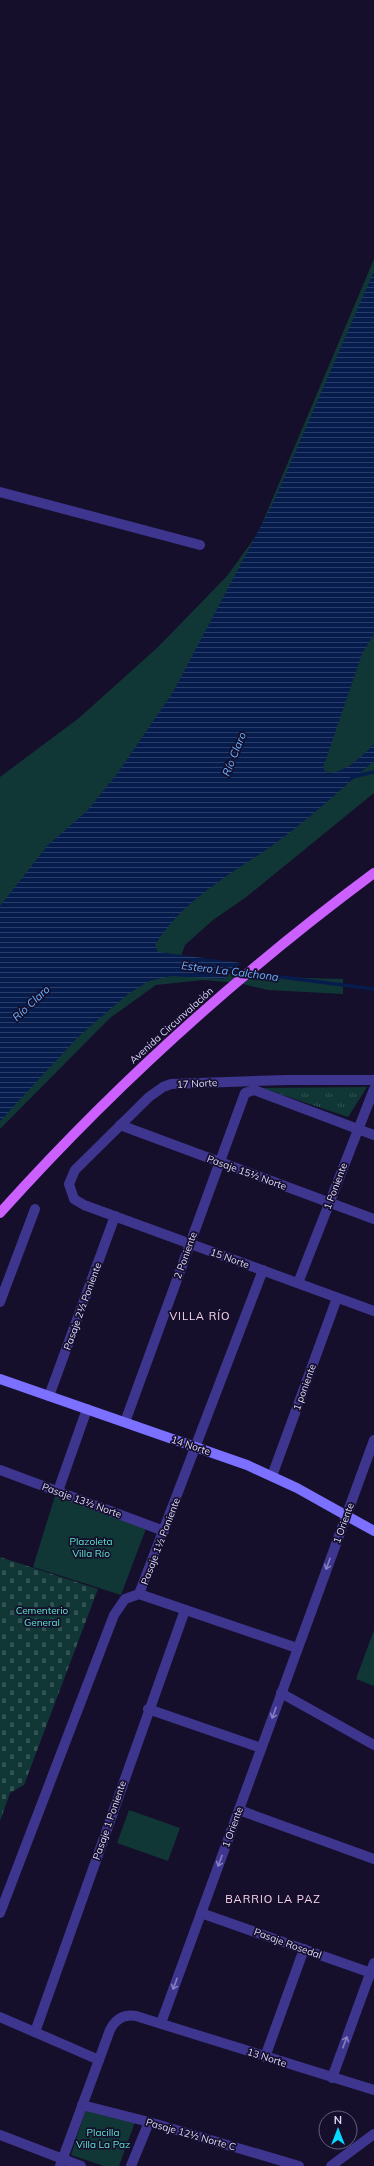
<svg xmlns="http://www.w3.org/2000/svg" width="374" height="2166" viewBox="0 0 374 2166" font-family="Mulish,sans-serif">
<style>
.grass{fill:url(#grass-tufts)}
.cemetery{fill:url(#cemetery-stones)}
.park{fill:#113636}
.water{fill:url(#water-rules)}
.lines{fill:none;stroke-linecap:round;stroke-linejoin:round}
.stream{stroke:#061c4d;stroke-width:3.5}
.street{stroke:#3e368e;stroke-width:10}
.secondary{stroke:#7b70ff;stroke-width:10}
.primary{stroke:#cc60ff;stroke-width:10}
.oneway{stroke:#867fc1}
.labels{text-anchor:middle;stroke-width:3.5;stroke-linejoin:round;paint-order:stroke}
.street-label{font-size:10px;fill:#dfd9ff;stroke:#150f2c}
.park-label{font-size:10px;fill:#5aeacd;stroke:#150f2c}
.water-label{font-size:11px;font-style:italic;fill:#67b1ff;stroke:#150f2c}
.neighbourhood-label{font-size:11px;letter-spacing:1px;fill:#ffdbf0;stroke:#150f2c}
</style>
<defs>
<pattern id="grass-tufts" width="24" height="20" patternUnits="userSpaceOnUse"><rect width="24" height="20" fill="#113636"/><path d="M3 7l-1-3M5 7V3M7 7l1-3M15 17l-1-3M17 17v-4M19 17l1-3" fill="none" stroke="#335254"/></pattern>
<pattern id="cemetery-stones" width="16" height="16" patternUnits="userSpaceOnUse"><rect width="16" height="16" fill="#113636"/><path d="M2 7V4a2 2 0 0 1 4 0v3zM10 15v-3a2 2 0 0 1 4 0v3z" fill="#335254"/></pattern>
<pattern id="water-rules" width="6" height="5" patternUnits="userSpaceOnUse"><rect width="6" height="5" fill="#061c4d"/><path d="M0 2.5h6" fill="none" stroke="#2a3c68"/></pattern>
</defs>
<rect width="100%" height="100%" fill="#150f2c"/>
<path class="grass" d="M367 1087 348 1117 262 1088Z"/>
<path class="cemetery" d="M0 1557 98 1589 24 1785 10 1793 0 1821Z"/>
<g class="park">
<path d="M374 259V793L245 898 213 920 185 945 181 956 223 967 273 977 343 979V994L268 990 238 983 203 980 156 985 110 1018 0 1129V777L79 718 158 647 227 576 258 533Z"/>
<path d="M55 1496 147 1526 121 1595 33 1567Z"/>
<path d="M374 1630V1686L356 1679Z"/>
<path d="M129 1810 180 1828 168 1861 117 1843Z"/>
<path d="M87 2106 135 2122 119 2166H104L71 2155Z"/>
</g>
<path class="water" d="M374 271V634L362 654 323 768 327 773C347 772 360 758 374 744V761C341 789 308 820 273 845 231 874 182 900 155 945L158 952 241 963 224 979 171 976 149 981 128 994 78 1037 0 1121V906L48 845 87 811 117 774 173 692 273 503Z"/>
<g class="lines">
<g class="stream">
<path d="M352 777 374 772"/>
<path d="M228 971 244 973"/>
<path d="M250 973 374 989"/>
</g>
<g class="street">
<path d="M0 492 200 545"/>
<path d="M374 1080H286L171 1084 163 1087 149 1097 75 1170 69 1184 74 1199 84 1205 374 1311"/>
<path d="M120 1125 374 1219"/>
<path d="M298 1283 374 1089"/>
<path d="M0 1302 35 1209"/>
<path d="M49 1396 115 1216"/>
<path d="M125 1422 245 1093 254 1090 374 1135"/>
<path d="M0 1470 164 1531"/>
<path d="M272 1476 337 1298"/>
<path d="M58 1491 87 1409"/>
<path d="M139 1594 297 1648"/>
<path d="M281 1693 374 1745"/>
<path d="M148 1709 261 1748"/>
<path d="M239 1810 374 1859"/>
<path d="M0 1913 114 1615 125 1599 139 1594 263 1270"/>
<path d="M201 1913 374 1974"/>
<path d="M0 2017 99 2060"/>
<path d="M161 2023 374 1440"/>
<path d="M35 2032 185 1610"/>
<path d="M265 2057 304 1949"/>
<path d="M332 2078 374 1963"/>
<path d="M82 2105 149 2122 299 2166"/>
<path d="M0 2135 81 2166"/>
<path d="M60 2166 110 2030C115 2019 124 2014 136 2016L374 2090"/>
<path d="M131 2166 149 2122"/>
<path d="M331 2166 374 2134"/>
</g>
<path class="secondary" d="M0 1379 247 1465 297 1488 374 1531"/>
<path class="primary" d="M0 1213C113 1087 238 974 374 873"/>
</g>
<defs><path id="oneway-shaft" d="M-6 0H5M1.5-3L5.5 0L1.5 3" fill="none" stroke-width="1.6" stroke-linecap="round" stroke-linejoin="round"/></defs>
<g class="oneway">
<use href="#oneway-shaft" transform="translate(328 1564) rotate(110)"/>
<use href="#oneway-shaft" transform="translate(274 1713) rotate(110)"/>
<use href="#oneway-shaft" transform="translate(220 1861) rotate(110)"/>
<use href="#oneway-shaft" transform="translate(175 1984) rotate(110)"/>
<use href="#oneway-shaft" transform="translate(345 2042) rotate(-70)"/>
</g>
<g class="labels">
<g class="street-label">
<text transform="translate(171 1025) rotate(-42)" y="4">Avenida Circunvalación</text>
<text transform="translate(197 1083) rotate(-3)" y="4">17 Norte</text>
<text transform="translate(247 1172) rotate(20)" y="4">Pasaje 15½ Norte</text>
<text transform="translate(335 1186) rotate(-69)" y="4">1 Poniente</text>
<text transform="translate(185 1255) rotate(-70)" y="4">2 Poniente</text>
<text transform="translate(230 1258) rotate(20)" y="4">15 Norte</text>
<text transform="translate(82 1306) rotate(-70)" y="4">Pasaje 2½ Poniente</text>
<text transform="translate(304 1387) rotate(-70)" y="4">1 poniente</text>
<text transform="translate(191 1445) rotate(19)" y="4">14 Norte</text>
<text transform="translate(82 1500) rotate(20)" y="4">Pasaje 13½ Norte</text>
<text transform="translate(343 1523) rotate(-70)" y="4">1 Oriente</text>
<text transform="translate(160 1541) rotate(-69)" y="4">Pasaje 1½ Poniente</text>
<text transform="translate(109 1820) rotate(-71)" y="4">Pasaje 1 Poniente</text>
<text transform="translate(232 1827) rotate(-70)" y="4">1 Oriente</text>
<text transform="translate(288 1943) rotate(20)" y="4">Pasaje Rosedal</text>
<text transform="translate(267 2057) rotate(18)" y="4">13 Norte</text>
<text transform="translate(191 2134) rotate(16)" y="4">Pasaje 12½ Norte C</text>
</g>
<g class="park-label">
<text x="91" y="1545">Plazoleta<tspan x="91" dy="12">Villa Río</tspan></text>
<text x="42" y="1614">Cementerio<tspan x="42" dy="12">General</tspan></text>
<text x="103" y="2136">Placilla<tspan x="103" dy="12">Villa La Paz</tspan></text>
</g>
<g class="water-label">
<text transform="translate(234 754) rotate(-68)" y="4">Río Claro</text>
<text transform="translate(230 971) rotate(7)" y="4">Estero La Calchona</text>
<text transform="translate(31 1003) rotate(-43)" y="4">Río Claro</text>
</g>
<g class="neighbourhood-label">
<text x="200" y="1320">VILLA RÍO</text>
<text x="273" y="1903">BARRIO LA PAZ</text>
</g>
</g>
<g transform="translate(338 2130)"><circle r="19" fill="#150f2c" stroke="#666080"/>
<path d="M0-3L7 15L0 10L-7 15Z" fill="#05d9ff"/>
<text y="-6" font-size="11" font-weight="bold" text-anchor="middle" fill="#dfd9ff">N</text>
</g>
</svg>
